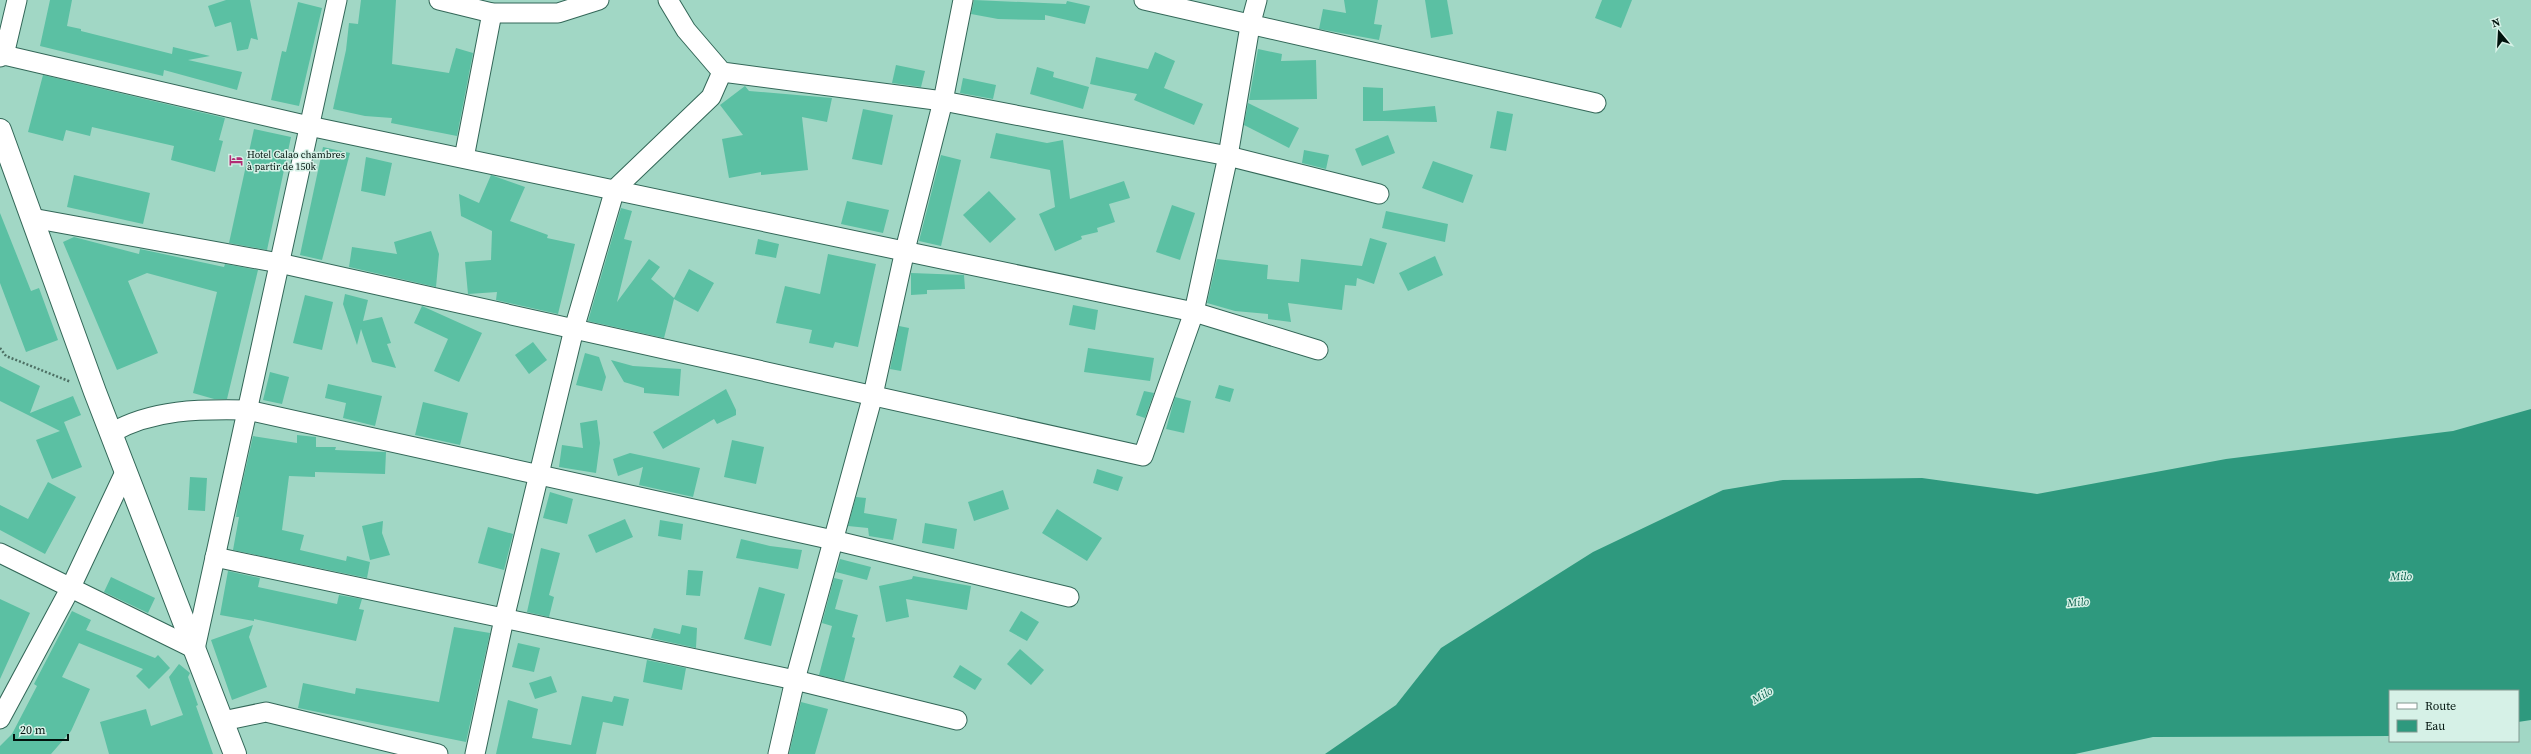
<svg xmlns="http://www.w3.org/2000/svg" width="2531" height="754" viewBox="0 0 2531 754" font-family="'Source Serif 4',serif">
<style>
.water{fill:#2e997e}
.building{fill:#5bc0a3}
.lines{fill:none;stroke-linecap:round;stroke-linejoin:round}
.street-casing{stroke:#336758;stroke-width:21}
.secondary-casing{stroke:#336758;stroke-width:24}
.path{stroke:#4d7064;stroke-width:2.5;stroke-dasharray:2 2;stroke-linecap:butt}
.street{stroke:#fff;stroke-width:19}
.secondary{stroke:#fff;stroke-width:22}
.labels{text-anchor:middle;stroke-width:3;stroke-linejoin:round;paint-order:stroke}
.poi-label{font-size:10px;fill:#01130d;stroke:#d6f1e7;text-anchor:start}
.water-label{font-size:11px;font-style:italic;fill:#085e4b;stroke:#d6f1e7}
</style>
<rect width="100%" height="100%" fill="#a1d7c5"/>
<path class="water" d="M2531 409V720L2518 722V691H2390V736L2153 737 2075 754H1325L1396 705 1441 648 1593 552 1723 490 1783 480 1922 478 2037 494 2226 459 2453 431Z"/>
<g class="building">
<path d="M50 0H72L67 26 81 29V31L172 54 173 47 210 56 188 60 242 72 237 90 164 70 163 76 40 46Z"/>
<path d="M226 0H250L258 40 251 38 248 49 237 51 231 22 215 27 208 6Z"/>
<path d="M361 0H396L392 64 449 73 456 48 473 53 457 136 391 123 392 118 365 116 333 109 346 50 349 23 358 24Z"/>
<path d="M974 0 1066 4 1067 1 1090 6 1085 24 1045 15V20L998 19 971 14Z"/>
<path d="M1344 0H1378L1374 24 1382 25 1379 40 1319 29 1323 9 1346 13Z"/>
<path d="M1425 0H1447L1453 34 1431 38Z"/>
<path d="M1602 0H1632L1621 28 1595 18Z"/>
<path d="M298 2 322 8 299 106 271 100 282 51 286 52Z"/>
<path d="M1258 49 1282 54 1281 61 1316 60 1317 99 1249 100Z"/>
<path d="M1155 52 1175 61 1164 88 1203 104 1194 125 1134 100 1137 94 1090 84 1096 57 1148 69Z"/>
<path d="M896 65 925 71 921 87 892 83Z"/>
<path d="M1037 67 1054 72 1053 77 1089 87 1083 109 1030 94Z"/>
<path d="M43 75 225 118 219 140 223 141 215 172 171 160 174 146 92 127 90 136 66 130 63 141 28 132Z"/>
<path d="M963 78 996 85 993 99 960 93Z"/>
<path d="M745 86 749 91 832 98 827 122 802 117 808 170 761 175V172L729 178 722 139 743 135 720 105Z"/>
<path d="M1363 87 1383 88V121H1363Z"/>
<path d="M1248 103 1299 128 1289 148 1244 125Z"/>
<path d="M1435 106 1437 122 1383 121V111Z"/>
<path d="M863 109 893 115 882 165 852 159Z"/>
<path d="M1497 111 1513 114 1506 151 1490 148Z"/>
<path d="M254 129 291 137 267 250 229 243Z"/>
<path d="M996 133 1047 143 1063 140 1070 199 1124 181 1130 198 1109 204 1115 222 1097 228 1098 232 1081 236 1082 239 1055 251 1039 214 1055 207 1050 170 990 158Z"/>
<path d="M1388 135 1395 153 1362 166 1355 149Z"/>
<path d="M323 147 350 153 322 260 300 255Z"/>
<path d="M1304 150 1329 155 1326 169 1302 163Z"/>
<path d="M941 155 961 160 941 246 919 241Z"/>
<path d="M366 157 392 163 385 196 361 191Z"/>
<path d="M1433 161 1473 175 1463 203 1422 188Z"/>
<path d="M74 175 150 193 143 224 67 207Z"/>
<path d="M491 175 525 187 510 221 548 235 547 238 575 244 558 314 496 300 497 292 468 294 465 262 491 260 492 231 461 216 459 194 479 203Z"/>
<path d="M989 191 1016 219 990 243 963 215Z"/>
<path d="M847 201 889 210 883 233 841 224Z"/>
<path d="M1172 205 1195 213 1180 260 1156 252Z"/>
<path d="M621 208 632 211 624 239 632 241 617 302 649 259 660 267 651 279 674 298 689 269 714 283 698 312 674 299 664 338 588 321Z"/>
<path d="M1386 211 1448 224 1445 242 1382 228Z"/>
<path d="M0 213 31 291 39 288 58 340 26 352 0 283Z"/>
<path d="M431 231 439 254 436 287 349 267 352 247 397 254 394 242Z"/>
<path d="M74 237 139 254 140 249 224 267 225 264 258 270 227 399H214L193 393 217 292 147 273 128 281 158 353 117 370 63 242Z"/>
<path d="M1370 238 1387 243 1374 284 1357 278 1356 286 1345 285 1342 310 1288 303 1291 322 1268 319V314L1235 311 1207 303 1217 259 1268 265 1267 279 1299 282 1301 259 1362 266Z"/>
<path d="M758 239 779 244 776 258 755 254Z"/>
<path d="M828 254 876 264 858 347 835 342 833 348 809 343 812 330 776 323 785 286 820 294Z"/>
<path d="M1435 256 1443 275 1408 291 1399 273Z"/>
<path d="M911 273 964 275 965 289 927 290V294L911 295Z"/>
<path d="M345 294 368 300 363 321 382 317 391 343 387 344 396 368 372 362 361 329 357 345 343 304Z"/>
<path d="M305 295 333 302 322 350 293 343Z"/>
<path d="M1073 305 1098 310 1095 330 1069 325Z"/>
<path d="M422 306 482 333 459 382 434 371 448 339 414 323Z"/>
<path d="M899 326 909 328 901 371 890 369Z"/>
<path d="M533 342 547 360 529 374 515 355Z"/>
<path d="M1088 348 1154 358 1150 381 1084 372Z"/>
<path d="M585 353 599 357 606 377 602 391 576 385Z"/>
<path d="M611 360 633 366 681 369 679 396 644 393V388L624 382Z"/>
<path d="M0 366 40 386 30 413 73 396 81 415 64 422 82 467 52 479 36 440 60 431 0 401Z"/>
<path d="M270 372 289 377 282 404 263 400Z"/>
<path d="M328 384 382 396 375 426 343 418 346 403 325 398Z"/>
<path d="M1219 385 1234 389 1230 402 1215 398Z"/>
<path d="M726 389 736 410V415L717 424 714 419 663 449 653 432Z"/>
<path d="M1144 391 1154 393 1145 418 1136 415Z"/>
<path d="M1175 397 1191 401 1184 433 1166 429Z"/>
<path d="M423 402 468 413 460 445 415 435Z"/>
<path d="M597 420 600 443 596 473 559 467 562 445 583 448 580 423Z"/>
<path d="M297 435 316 437V447H336L335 450 386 452 385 474 315 472V477L289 476 282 530 304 535 300 550 346 561 347 556 370 562 367 578 233 550 239 517H236L238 502 253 436 297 443Z"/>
<path d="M732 440 764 447 756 484 724 477Z"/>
<path d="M630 453 700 468 693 497 639 485 643 467 618 476 613 459Z"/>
<path d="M1097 469 1123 477 1118 491 1093 483Z"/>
<path d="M190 477 207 478 205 511 188 510Z"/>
<path d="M48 482 76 497 45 554 0 530V505L28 519Z"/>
<path d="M1003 490 1009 509 974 521 968 502Z"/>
<path d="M550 492 573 499 567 524 543 518Z"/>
<path d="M856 497 866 498 864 513 897 519 893 540 869 536 868 528 848 526Z"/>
<path d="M1057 509 1102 538 1087 561 1042 533Z"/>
<path d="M625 519 633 537 596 553 588 535Z"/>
<path d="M660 520 683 524 681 540 658 536Z"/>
<path d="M383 521 382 533 390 555 370 560 362 526Z"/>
<path d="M925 523 957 529 954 549 922 543Z"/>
<path d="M488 527 513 534 504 570 478 563Z"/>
<path d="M741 539 770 546 802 550 798 569 736 558Z"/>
<path d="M541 548 560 553 549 595 554 597 549 617 527 612Z"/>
<path d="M840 559 871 567 867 580 836 572Z"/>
<path d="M688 570 703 571 700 596 686 595Z"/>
<path d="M228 571 260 578 258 587 337 604 339 595 362 599 359 609 364 610 356 641 254 619V621L220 615Z"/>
<path d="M913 576 971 586 967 610 906 599 909 617 886 622 879 586 912 579Z"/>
<path d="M111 577 155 598 148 613 104 592Z"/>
<path d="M834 578 843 580 835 609 858 615 852 637 855 638 844 681 819 675 832 626 822 623Z"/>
<path d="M759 587 785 594 771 646 744 639Z"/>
<path d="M0 599 30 613 0 679Z"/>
<path d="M72 611 91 620 86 630 155 658 158 655 170 668 149 689 136 676 143 669 79 643 62 677 90 689 71 731 51 754H0V746L12 734 37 686 34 684Z"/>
<path d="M1021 611 1039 622 1027 641 1009 631Z"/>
<path d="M253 625 249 637 267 687 232 700 211 640Z"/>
<path d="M682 625 697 628 696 648 651 638 654 628 680 634Z"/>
<path d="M454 627 490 633 466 742 298 708 303 683 355 694 356 688 439 702Z"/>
<path d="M518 643 540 648 534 672 512 667Z"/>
<path d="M1020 649 1044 670 1031 685 1007 664Z"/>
<path d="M647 660 686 668 682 690 643 682Z"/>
<path d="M179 664 190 673 188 677 198 705 196 706 213 754H109L100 722 146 709 151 726 183 715 169 677Z"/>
<path d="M960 665 982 679 975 690 953 677Z"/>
<path d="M551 676 557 692 535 699 529 683Z"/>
<path d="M582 696 612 702 614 696 629 699 623 726 603 722 596 754H496L508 700 538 709 532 738 571 745Z"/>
<path d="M801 702 828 709 815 754H789Z"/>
</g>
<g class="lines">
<g class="street-casing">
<g id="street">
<path d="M439 0 492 13H558L599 0"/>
<path d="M668 0 686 30 722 72 943 101 1228 156 1379 194"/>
<path d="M1144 0 1596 103"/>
<path d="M4 55 17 0"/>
<path d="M0 57 4 55 309 126 1194 312 1318 350"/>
<path d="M464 158 492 13"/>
<path d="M32 218 279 263 1143 456 1194 312 1228 156 1250 26 1257 0"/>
<path d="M111 433C153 409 200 409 247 410L833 540 1069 597"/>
<path d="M0 553 195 649 337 0"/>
<path d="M215 557 795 680 957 720"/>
<path d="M0 719 70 589 126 470"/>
<path d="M223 721 266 712 438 754"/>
<path d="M475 754 504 619 574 329 615 189 711 97 722 72"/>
<path d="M778 754 795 680 873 395 905 250 943 101 963 0"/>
</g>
</g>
<g class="secondary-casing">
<path id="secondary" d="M0 130 95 392 235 754"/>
</g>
<path class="path" d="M0 348 6 356 71 382"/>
<use href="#street" class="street"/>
<use href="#secondary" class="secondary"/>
</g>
<defs>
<g id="hotel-bare" transform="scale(1.08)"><path d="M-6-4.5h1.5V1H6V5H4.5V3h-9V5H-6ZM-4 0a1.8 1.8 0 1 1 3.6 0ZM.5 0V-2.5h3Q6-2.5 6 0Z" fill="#b12d74" stroke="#d6f1e7" stroke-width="2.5" paint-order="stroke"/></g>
</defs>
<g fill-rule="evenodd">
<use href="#hotel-bare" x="236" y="160"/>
</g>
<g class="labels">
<g class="poi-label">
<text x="247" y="158">Hotel Calao chambres<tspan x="247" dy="12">à partir de 150k</tspan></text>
</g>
<g class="water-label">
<text transform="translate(2401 576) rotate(-1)" y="4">Milo</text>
<text transform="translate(2078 602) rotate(-6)" y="4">Milo</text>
<text transform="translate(1762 695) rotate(-30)" y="4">Milo</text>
</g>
</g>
<rect x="2389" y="690" width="130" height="52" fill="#d6f1e7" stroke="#819890"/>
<rect x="2397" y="703" width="20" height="6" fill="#ffffff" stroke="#819890"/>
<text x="2425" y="710" font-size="12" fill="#01130d">Route</text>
<rect x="2397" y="720" width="20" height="12" fill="#2e997e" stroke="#819890"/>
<text x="2425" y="730" font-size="12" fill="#01130d">Eau</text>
<g transform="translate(2499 32) rotate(342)" stroke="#d6f1e7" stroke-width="3" paint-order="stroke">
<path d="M0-3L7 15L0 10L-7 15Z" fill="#01130d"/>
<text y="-6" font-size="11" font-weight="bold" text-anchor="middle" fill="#01130d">N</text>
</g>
<path d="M14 734v6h54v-6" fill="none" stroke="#01130d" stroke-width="2"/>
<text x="20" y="734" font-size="12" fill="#01130d" stroke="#d6f1e7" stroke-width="3" paint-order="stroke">20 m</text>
</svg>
